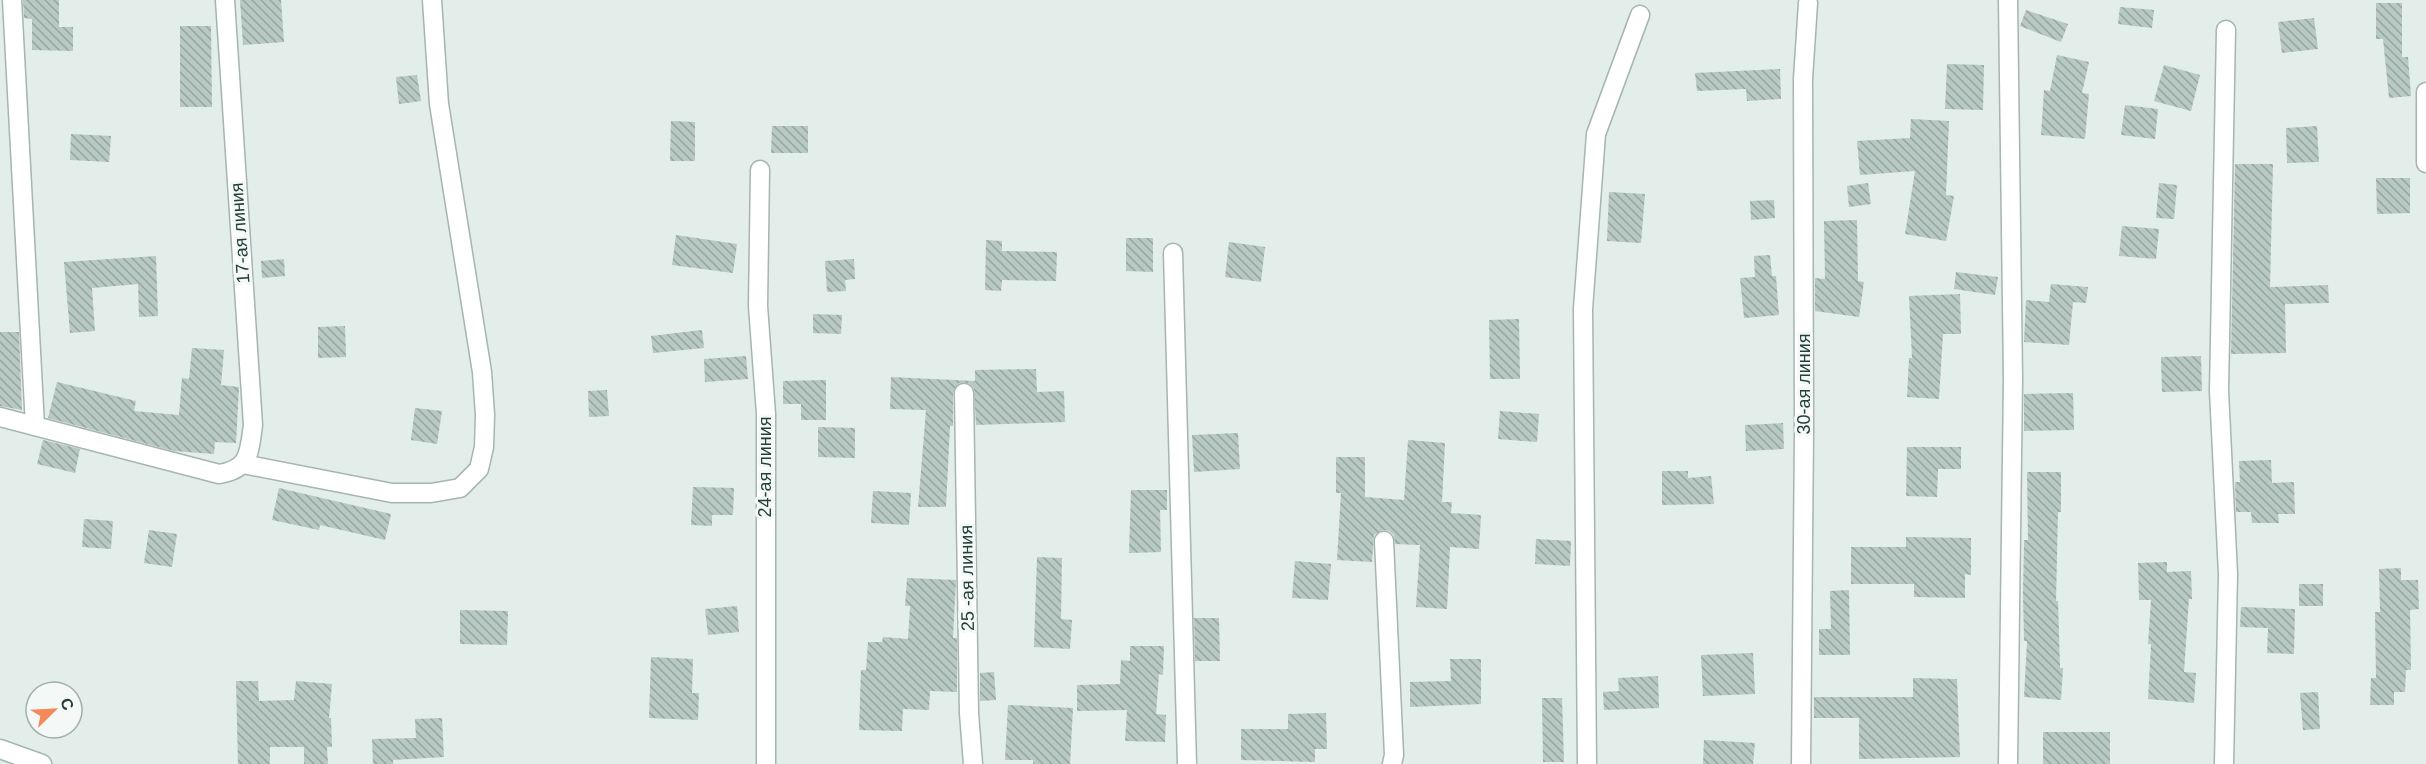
<svg xmlns="http://www.w3.org/2000/svg" width="2426" height="764" viewBox="0 0 2426 764" font-family="Helvetica,sans-serif">
<style>
.building{fill:url(#building-back-hatch)}
.lines{fill:none;stroke-linecap:round;stroke-linejoin:round}
.street-casing{stroke:#a5b5b1;stroke-width:21}
.secondary-casing{stroke:#a1b9b2;stroke-width:21}
.street{stroke:#fff;stroke-width:18}
.secondary{stroke:#fff;stroke-width:18}
.labels{text-anchor:middle;stroke-width:6;stroke-linejoin:round;paint-order:stroke}
.street-label{font-size:18px;fill:#223f39;stroke:#f4f9f7}
</style>
<defs>
<pattern id="building-back-hatch" width="6" height="6" patternUnits="userSpaceOnUse" patternTransform="scale(1.5)"><rect width="6" height="6" fill="#b8c8c3"/><path d="M-1 5l2 2M0 0l6 6M5-1l2 2" fill="none" stroke="#95a49f"/></pattern>
</defs>
<rect width="100%" height="100%" fill="#e3ede9"/>
<g class="building">
<path d="M23 0H59V27H73V51L32 50V19L24 18Z"/>
<path d="M240 0H281L284 42 243 45Z"/>
<path d="M2376 3H2402V57H2408L2411 96 2389 98 2383 39H2376Z"/>
<path d="M2120 7 2154 10 2152 28 2118 24Z"/>
<path d="M2026 10 2068 24 2061 42 2020 26Z"/>
<path d="M2314 18 2318 49 2282 53 2278 22Z"/>
<path d="M180 26H211L212 107H180Z"/>
<path d="M2057 55 2089 62 2082 93 2089 94 2085 139 2041 135 2044 90 2050 91Z"/>
<path d="M1947 64 1984 65 1983 110 1945 109Z"/>
<path d="M2164 65 2200 75 2191 111 2154 101Z"/>
<path d="M1780 69 1781 99 1747 101 1746 89 1697 91 1695 73Z"/>
<path d="M417 75 421 101 399 104 396 77Z"/>
<path d="M2125 105 2158 109 2155 139 2121 135Z"/>
<path d="M1911 119 1949 121 1946 195 1954 196 1946 241 1905 234 1915 171 1860 175 1857 141 1910 138Z"/>
<path d="M671 121 695 122V161H670Z"/>
<path d="M772 126H808V153H771Z"/>
<path d="M2317 126 2319 162 2287 163 2286 128Z"/>
<path d="M71 134 111 136 109 162 70 160Z"/>
<path d="M2235 164H2273L2270 287 2328 285 2329 303 2285 304 2286 353 2231 354Z"/>
<path d="M2376 178H2410V213L2377 214Z"/>
<path d="M1868 183 1871 204 1849 207 1847 186Z"/>
<path d="M2159 183 2177 185 2174 219 2156 218Z"/>
<path d="M1609 192 1645 194 1641 243 1607 241Z"/>
<path d="M1774 200 1775 218 1751 220 1750 201Z"/>
<path d="M1857 220 1858 281 1864 282 1859 317 1815 311V278L1825 279 1824 221Z"/>
<path d="M2122 226 2159 229 2156 259 2119 256Z"/>
<path d="M676 235 737 244 733 273 672 265Z"/>
<path d="M1126 238H1153V272L1126 271Z"/>
<path d="M986 240 1002 241V251L1057 252 1056 281 1002 280 1001 291 985 290Z"/>
<path d="M1229 242 1265 247 1261 282 1225 277Z"/>
<path d="M1770 255 1772 276H1776L1779 315 1744 318 1740 278 1755 277 1754 256Z"/>
<path d="M156 256 158 316 139 317 138 284 92 288 95 331 70 333 64 262Z"/>
<path d="M284 259 285 276 262 278 261 261Z"/>
<path d="M854 259 855 279 845 280 846 291 827 292 825 261Z"/>
<path d="M1956 272 1998 277 1995 295 1954 289Z"/>
<path d="M2051 284 2088 287 2086 303 2073 302 2069 345 2024 342 2026 300 2049 302Z"/>
<path d="M1960 294 1961 334H1943L1939 399 1907 397 1909 358H1912L1909 296Z"/>
<path d="M813 314 842 315 841 334 813 333Z"/>
<path d="M1519 319 1520 379H1490L1489 320Z"/>
<path d="M345 326 346 357 318 358V327Z"/>
<path d="M702 330 704 348 653 353 651 336Z"/>
<path d="M0 332H19L22 410 0 406Z"/>
<path d="M192 348 224 350 221 385 239 387 236 443 215 442 214 454 174 451 48 418 57 382 136 401 134 411 179 415 182 378 189 379Z"/>
<path d="M746 356 748 379 705 382 704 359Z"/>
<path d="M2201 356 2202 391 2162 392 2161 357Z"/>
<path d="M1036 369 1037 392 1064 391 1065 422 976 425 974 388 969 383H959L953 393V426H950L946 507H918L926 410 890 409 891 377 975 381V370Z"/>
<path d="M826 380V420H801V404H783V381Z"/>
<path d="M607 390 609 416 589 417 588 391Z"/>
<path d="M2073 393 2074 430 2024 431V394Z"/>
<path d="M415 408 442 411 437 444 411 440Z"/>
<path d="M1500 411 1539 414 1537 442 1498 439Z"/>
<path d="M1783 423 1784 449 1746 451 1745 425Z"/>
<path d="M818 427 855 428V458L818 457Z"/>
<path d="M1238 433 1240 469 1194 472 1192 435Z"/>
<path d="M43 440 80 449 75 473 37 464Z"/>
<path d="M1408 440 1445 443 1442 502H1452L1451 513 1481 515 1479 549 1450 547 1447 609 1416 607 1420 545 1395 544 1394 535 1389 531 1383 530 1374 535 1372 562 1337 560 1341 493H1336V457H1365V497L1404 500Z"/>
<path d="M1907 447H1961V469H1938L1937 497 1906 496Z"/>
<path d="M2271 460 2272 483 2294 482 2295 514H2278L2279 523H2252L2251 512H2236L2235 482H2240L2239 461Z"/>
<path d="M1662 471H1688V478L1711 476 1714 504 1662 505Z"/>
<path d="M2027 472H2061V512H2058L2056 601H2058L2060 668H2063L2061 700 2024 697 2027 641H2024L2023 594 2024 540H2028Z"/>
<path d="M693 487 734 488 733 515H712V526L691 525Z"/>
<path d="M279 488 391 514 385 540 320 525 319 530 272 520Z"/>
<path d="M1131 490H1167V510H1160L1161 552 1129 553Z"/>
<path d="M873 491 911 493 909 525 871 523Z"/>
<path d="M84 519 113 521 111 549 82 547Z"/>
<path d="M149 530 177 534 172 567 144 563Z"/>
<path d="M1906 537 1971 538V575L1965 574V598L1914 597V584H1851V547H1906Z"/>
<path d="M1536 539 1571 541 1570 566 1535 564Z"/>
<path d="M1037 557 1062 558 1061 619 1072 620 1070 649 1034 647Z"/>
<path d="M1295 561 1331 564 1328 600 1292 598Z"/>
<path d="M2167 562V572L2191 571 2192 599H2189L2184 672 2196 673 2194 703 2148 699 2151 644H2148L2151 600H2139L2138 563Z"/>
<path d="M2401 568V580H2418L2419 609 2410 610 2411 670H2406L2405 692H2394V705H2370L2371 678H2376L2375 612H2380L2379 569Z"/>
<path d="M907 578 956 580 953 638H957V692L930 691 929 710 903 709 902 731 859 730 861 670H866L868 642H882L883 637 908 639 910 606H905Z"/>
<rect x="2299" y="584" width="24" height="22"/>
<path d="M1849 590 1850 655H1819V629H1831L1830 591Z"/>
<path d="M737 606 739 632 708 635 705 609Z"/>
<path d="M2241 607 2295 609 2294 654 2267 653 2268 628 2240 627Z"/>
<path d="M460 610 508 611 507 645 460 644Z"/>
<path d="M1194 618H1219L1220 661H1195Z"/>
<path d="M1130 646H1164L1163 675 1159 674 1156 714 1166 715 1165 742 1125 741 1127 710 1077 711V685L1120 684 1121 660 1130 661Z"/>
<path d="M1753 653 1755 694 1703 696 1701 655Z"/>
<path d="M651 657 693 659 692 693H699L698 720 649 718Z"/>
<path d="M1450 659H1481V704L1410 707V682L1451 681Z"/>
<path d="M994 672 996 700 980 701V673Z"/>
<path d="M1658 676 1659 708 1604 710 1603 692 1619 691 1618 678Z"/>
<path d="M1913 678 1957 679 1960 757 1859 759V718H1814V697H1913Z"/>
<path d="M236 681H258L259 701 294 700 296 681 332 684 329 718H331L332 747H327L328 764H304V747H270V764H238Z"/>
<path d="M2318 692 2320 729 2303 730 2300 693Z"/>
<path d="M1542 698H1562L1564 762H1543Z"/>
<path d="M1008 705 1073 708 1070 764H1033V760H1005Z"/>
<path d="M1326 713 1327 749H1315V762L1241 760V729H1288V714Z"/>
<path d="M442 718 444 757 393 760V764H373L372 739 416 738 415 719Z"/>
<rect x="2043" y="732" width="67" height="32"/>
<path d="M1704 740 1755 743 1753 764H1703Z"/>
</g>
<g class="lines">
<g class="street-casing">
<g id="street">
<path d="M12 0 35 426"/>
<path d="M2426 92V163"/>
<path d="M760 170 758 306 766 414V764"/>
<path d="M1173 253 1187 764"/>
<path d="M964 393 969 713 973 764"/>
<path d="M0 417 219 474C250 469 249 453 253 425L225 0"/>
<path d="M243 464 392 493H431L460 488 479 469 484 447 485 415 482 372 439 104 432 0"/>
<path d="M1384 541 1394 755 1392 764"/>
<path d="M1587 764 1583 309 1596 134 1640 15"/>
<path d="M1801 764 1804 432 1803 79 1808 3"/>
<path d="M2008 764 2013 379 2008 0"/>
<path d="M2224 764 2228 574 2219 391 2226 30"/>
</g>
</g>
<g class="secondary-casing">
<path id="secondary" d="M0 749 42 764"/>
</g>
<use href="#street" class="street"/>
<use href="#secondary" class="secondary"/>
</g>
<g class="labels">
<g class="street-label">
<text transform="translate(240 233) rotate(-94)" y="6">17-ая линия</text>
<text transform="translate(1804 384) rotate(-90)" y="6">30-ая линия</text>
<text transform="translate(765 467) rotate(-90)" y="6">24-ая линия</text>
<text transform="translate(967 578) rotate(-91)" y="6">25 -ая линия</text>
</g>
</g>
<g transform="translate(54 710) rotate(66)"><circle r="28" fill="#f4f9f7" stroke="#a0afab" stroke-width="1.5"/>
<path d="M0-4.5L10 22L0 15L-10 22Z" fill="#f4895b"/>
<text y="-9" font-size="16" font-weight="bold" text-anchor="middle" fill="#223f39">С</text>
</g>
</svg>
